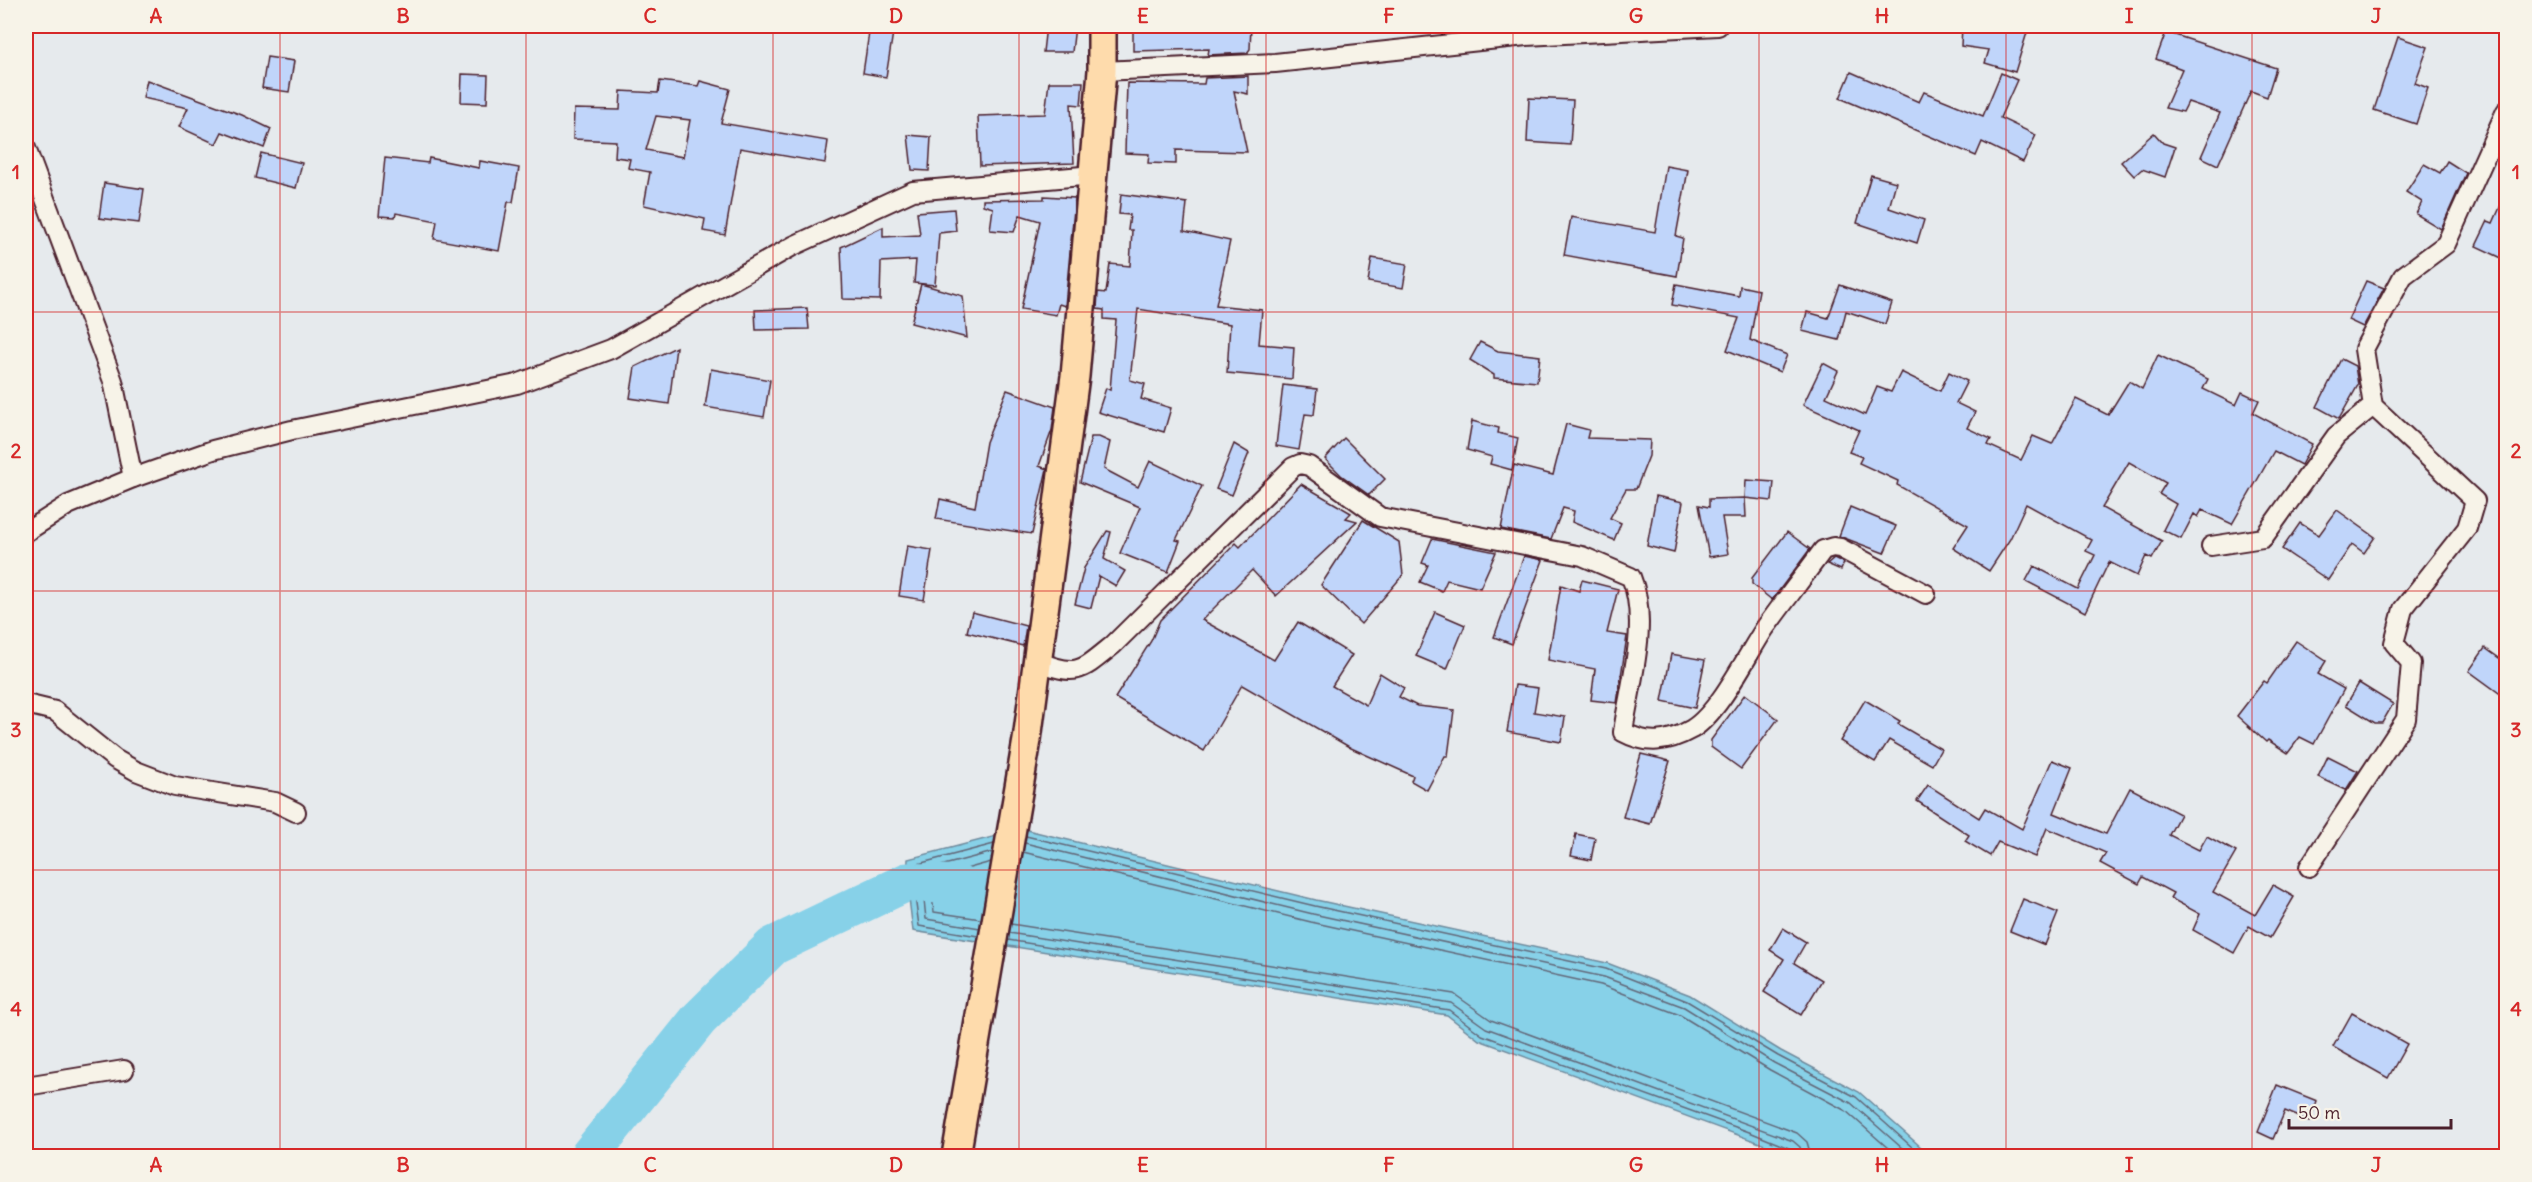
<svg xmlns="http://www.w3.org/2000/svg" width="2532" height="1182" viewBox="0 0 2532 1182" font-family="Delius,sans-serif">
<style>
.water{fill:#87d1e8;stroke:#6f8a9c;stroke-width:1.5}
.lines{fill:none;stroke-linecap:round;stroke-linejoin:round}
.shore{stroke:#626677;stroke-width:1.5}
.river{stroke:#87d1e8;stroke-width:39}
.building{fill:#c0d5fa;stroke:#4a1f2b;stroke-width:1.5;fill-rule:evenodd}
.street-casing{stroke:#4a1f2b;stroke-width:22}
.primary-casing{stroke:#4a1f2b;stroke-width:32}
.street{stroke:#f7f3e8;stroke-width:18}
.primary{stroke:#fedbac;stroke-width:27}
.grid{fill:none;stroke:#d62828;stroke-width:1.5;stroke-opacity:0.55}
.neatline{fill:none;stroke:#d62828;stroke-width:2}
.grid-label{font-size:20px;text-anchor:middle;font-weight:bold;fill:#d62828}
</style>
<rect width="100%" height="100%" fill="#e6eaed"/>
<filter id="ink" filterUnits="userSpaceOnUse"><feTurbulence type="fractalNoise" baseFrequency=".0167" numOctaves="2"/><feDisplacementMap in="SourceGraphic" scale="12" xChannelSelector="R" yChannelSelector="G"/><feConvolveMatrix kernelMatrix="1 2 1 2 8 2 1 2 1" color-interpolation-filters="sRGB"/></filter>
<g filter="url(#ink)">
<path class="water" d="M1023 829 1316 900 1607 963 1690 995 1781 1051 1859 1092 1931 1156H1795L1479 1040 1447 1015 913 931 907 882 908 859Z"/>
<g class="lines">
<g class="shore">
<path d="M1026 836 1315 906 1606 969 1687 1001 1778 1056 1856 1097 1922 1156"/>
<path d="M1025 843 1313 914 1604 977 1684 1007 1774 1063 1851 1103 1911 1156"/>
<path d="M1023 852 1311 922 1601 985 1680 1015 1770 1070 1846 1111 1897 1156"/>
<path d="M981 919 934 912 930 879 991 862"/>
<path d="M1011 924 1454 994 1491 1020 1797 1133 1807 1142 1811 1156"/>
<path d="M980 928 926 919 921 871 993 852"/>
<path d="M1009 933 1451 1003 1486 1028 1793 1141 1800 1147 1802 1156"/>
<path d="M978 936 919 926 913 882 914 865 994 844"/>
<path d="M1008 940 1449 1010 1482 1035 1752 1133 1791 1149 1794 1156"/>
</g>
<path class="river" d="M589 1156 699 1019 773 946 907 882 959 885"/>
</g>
<g class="building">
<path d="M870 26H894L886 77 863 73Z"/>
<path d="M1046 26H1075L1072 52H1043Z"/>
<path d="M1133 26H1251L1250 49 1247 53 1208 55 1209 49 1133 51Z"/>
<path d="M1962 26H2029L2015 72 1985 63 1989 50 1961 46Z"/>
<path d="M2166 32 2276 68 2267 97 2251 91 2218 165 2201 157 2220 113 2188 102 2183 112 2165 108 2182 69 2156 59Z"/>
<path d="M2398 37 2428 47 2415 83 2428 88 2416 124 2374 110Z"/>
<path d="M267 57 294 61 289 92 262 88Z"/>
<path d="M1851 72 1919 102 1924 92 1983 116 2001 73 2017 80 2000 118 2036 135 2023 162 1982 142 1976 156 1840 98Z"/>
<path d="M462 74 488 75 487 103 461 102Z"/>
<path d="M1248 76V94L1234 91 1247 152 1176 150V164L1148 163 1149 154 1125 153 1127 83 1204 84 1205 78Z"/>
<path d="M147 80 242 115 271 129 264 148 222 132 216 144 179 127 188 108 143 98Z"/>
<path d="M660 81 698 86 700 81 730 89 721 123 828 141 825 163 740 148 725 235 703 231 705 219 644 205 650 172 628 168 630 159 615 157 616 141 573 139 574 109 620 110 621 91 658 93ZM656 116 690 120 683 157 646 150Z"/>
<path d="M1049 82H1083L1081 105 1071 104 1074 163 980 166 978 116 1045 114Z"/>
<path d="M1529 98 1573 100 1570 145 1527 142Z"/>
<path d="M2154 133 2163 143 2175 147 2165 177 2142 169 2134 176 2121 162Z"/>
<path d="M908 135 931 137 929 171 912 170Z"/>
<path d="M261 153 302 163 296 188 255 178Z"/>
<path d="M385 158 428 163 429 158 479 168 480 161 519 168 513 202H508L499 251 434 239 437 221 396 213 395 217 379 216Z"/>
<path d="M2447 161 2466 173 2441 229 2416 214 2422 202 2406 192 2424 164 2440 173Z"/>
<path d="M1666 166 1688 170 1676 236 1683 238 1677 276 1564 255 1571 217 1655 232Z"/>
<path d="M1871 175 1896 182 1889 208 1924 220 1917 243 1857 223Z"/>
<path d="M104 183 144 189 139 223 99 218Z"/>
<path d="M1121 194 1187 203 1184 231 1230 241 1216 305 1262 310 1259 344 1294 347 1292 379 1227 373 1230 324 1138 309 1130 380 1145 384 1141 399 1171 408 1164 432 1098 412 1106 388 1110 390 1116 320 1104 319V310L1097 309 1098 292 1106 293 1110 264 1130 266 1132 230H1128L1130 215 1119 214Z"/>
<path d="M2506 194V260L2476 246 2488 221 2493 223Z"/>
<path d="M1044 196 1075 198 1065 306 1059 304 1056 315 1021 309 1040 221 1020 215 1014 232 990 230 993 208 983 205V200L1044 199Z"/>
<path d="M954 209 956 231 939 233 935 285 914 283 916 260 881 262 880 300 843 299 841 247 883 227V237L920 235 917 212Z"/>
<path d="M1372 258 1407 264 1403 288 1368 282Z"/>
<path d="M2366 281 2384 288 2363 327 2348 320Z"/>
<path d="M921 284 963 296 967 338 911 323Z"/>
<path d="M1676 284 1739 296 1740 286 1759 290 1750 340 1787 355 1780 372 1727 350 1739 318 1672 305Z"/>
<path d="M1840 285 1892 303 1885 324 1846 311 1839 340 1802 331 1807 312 1828 318Z"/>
<path d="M807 308 809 329 756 330 755 310Z"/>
<path d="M1480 342 1498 351 1540 356 1537 382 1494 378V375L1470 360Z"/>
<path d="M676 347 669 404 630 398 635 367Z"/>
<path d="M2158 355 2208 379 2203 389 2236 405 2242 392 2259 400 2253 413 2312 444 2301 465 2274 451 2232 524 2202 510 2198 517 2194 514 2181 539 2163 530 2176 504 2159 494 2166 483 2129 462 2102 508 2162 541 2152 559 2146 556 2137 576 2109 562 2085 612 2026 581 2034 566 2078 589 2095 555 2086 551 2092 540 2026 504 2010 539 1989 571 1953 548 1968 525 1897 485 1898 481 1859 463 1862 457 1849 452 1859 430 1803 405 1823 363 1838 371 1826 397 1865 415 1877 387 1891 392 1901 372 1940 391 1949 372 1967 381 1956 403 1975 412 1967 428 1991 439 1988 445 2021 460 2033 436 2052 444 2076 399 2108 415 2129 381 2142 389Z"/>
<path d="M2341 359 2355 366 2358 385 2339 419 2317 407Z"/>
<path d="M711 369 770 380 764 417 705 407Z"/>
<path d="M1283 385 1317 389 1314 415 1305 414 1299 450 1276 446Z"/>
<path d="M1007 390 1055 407 1052 430 1039 466 1047 469 1032 534 936 519 940 499 975 507 986 442Z"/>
<path d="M1472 421 1499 428 1498 433 1518 438 1512 470 1490 464 1492 457 1467 450Z"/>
<path d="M1566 424 1589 430 1587 438 1650 440 1649 456 1636 489H1626L1610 518 1621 523 1614 540 1572 522 1574 511 1563 508 1551 539 1501 529 1514 465 1553 475Z"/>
<path d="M1091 437H1099L1110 442 1104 469 1138 487 1150 461 1202 486 1176 540 1180 541 1168 572 1120 553 1140 507 1080 482Z"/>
<path d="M1344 438 1385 479 1369 495 1341 475 1325 459Z"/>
<path d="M1234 444 1249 453 1232 495 1216 489Z"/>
<path d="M1746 480 1774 482 1772 501 1745 498Z"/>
<path d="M1301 484 1351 513 1346 518 1357 521 1276 596 1252 570 1202 620 1274 660 1298 622 1352 655 1332 686 1366 705 1380 673 1404 688 1399 697 1417 706 1454 710 1448 756H1445L1427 790 1411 781 1413 776 1351 748 1242 685 1204 751 1115 698 1151 641 1160 620 1236 543 1240 547Z"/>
<path d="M1656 496 1683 502 1674 553 1647 546Z"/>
<path d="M1745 498 1746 517H1722L1728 554 1709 557 1699 505 1709 507V499Z"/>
<path d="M1850 507 1896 526 1884 553 1839 536Z"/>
<path d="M2337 510 2375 537 2364 553 2352 544 2328 580 2282 549 2300 523 2319 535Z"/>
<path d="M1363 520 1399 542 1403 575 1361 624 1321 585Z"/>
<path d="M1107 531 1111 532 1104 559 1125 571 1116 586 1099 576 1091 608 1075 604 1084 568Z"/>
<path d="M1787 532 1810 549 1772 600 1752 584V578Z"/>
<path d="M1432 539 1496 552 1480 588 1447 580 1442 591 1420 582 1428 565 1422 563Z"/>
<path d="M907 546 932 550 924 600 899 596Z"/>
<path d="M1524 556 1543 560 1512 644 1494 637Z"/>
<path d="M1834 558 1844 563 1841 570 1827 564Z"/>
<path d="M1582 580 1618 589 1607 633 1627 636 1617 703 1591 700 1595 669 1548 660 1561 585 1579 591Z"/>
<path d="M972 612 1026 626 1023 646 967 632Z"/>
<path d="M1435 612 1465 625 1447 669 1416 656Z"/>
<path d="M2296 641 2326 661 2318 674 2344 689 2314 744 2300 737 2288 753 2268 740 2266 742 2237 716 2264 681 2267 683Z"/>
<path d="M2485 648 2506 663V698L2469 671Z"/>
<path d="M1671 654 1705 660 1695 708 1662 701Z"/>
<path d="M2359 683 2393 704 2382 723H2375L2346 705Z"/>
<path d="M1515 685 1538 688 1534 712 1565 717 1561 742 1507 732Z"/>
<path d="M1745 694 1778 719 1741 769 1711 747V740Z"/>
<path d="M1865 700 1900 721 1898 724 1941 749 1932 765 1889 740 1875 762 1840 741Z"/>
<path d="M1641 754 1670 761 1650 824 1623 817Z"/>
<path d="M2328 756 2358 771 2346 790 2318 777Z"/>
<path d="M2052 760 2072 768 2054 813 2106 834 2130 788 2180 814 2169 835 2199 850 2207 836 2236 852 2213 892 2255 915 2273 885 2294 897 2270 938 2249 926 2234 953 2193 930 2200 914 2170 898 2173 893 2143 877 2139 884 2100 863 2106 853 2047 828 2035 857 1998 842 1990 856 1965 841 1969 835 1917 801 1928 785 1979 818 1985 808 2022 829Z"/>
<path d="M1576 834 1595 838 1591 860 1571 856Z"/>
<path d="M2023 899 2058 913 2045 945 2010 931Z"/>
<path d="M1783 928 1806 942 1794 963 1822 980 1801 1015 1764 992 1784 959 1770 950Z"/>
<path d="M2352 1013 2407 1044 2388 1078 2333 1047Z"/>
<path d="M2277 1085 2317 1101 2309 1121 2285 1111 2273 1139 2258 1132Z"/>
</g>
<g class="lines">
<g class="street-casing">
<g id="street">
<path d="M1102 71 1275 63 1526 36 1718 26"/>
<path d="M26 148 113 381 133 478"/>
<path d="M26 532 68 505 133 478 213 450 292 430 517 384 611 349 793 246 913 191 1093 175"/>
<path d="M2211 546 2263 538 2336 436 2373 406"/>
<path d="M1037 661C1077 677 1080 672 1113 645L1293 467 1300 464 1309 466 1380 517 1582 556 1631 577C1650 623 1630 683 1623 732 1647 745 1667 743 1692 729 1719 713 1747 655 1765 628 1784 602 1804 576 1823 550L1833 547 1840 548 1926 594"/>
<path d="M26 704 55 711 115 759 136 771 175 786 275 802 296 812"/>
<path d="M2309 867 2406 719 2411 663 2394 643 2403 609 2467 528 2475 501 2373 406 2364 349 2403 276 2446 244 2506 111"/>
<path d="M26 1086 124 1070"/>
</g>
</g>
<g class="primary-casing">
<path id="primary" d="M956 1156 1027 740 1075 376 1102 71V26"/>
</g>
<use href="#street" class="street"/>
<use href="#primary" class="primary"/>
</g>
</g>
<path class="grid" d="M280 26V1156M526 26V1156M773 26V1156M1019 26V1156M1266 26V1156M1513 26V1156M1759 26V1156M2006 26V1156M2252 26V1156M26 312H2506M26 591H2506M26 870H2506"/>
<rect width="2532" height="1182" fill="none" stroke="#f7f3e8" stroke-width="66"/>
<path d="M2289 1119v9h162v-9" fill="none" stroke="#4a1f2b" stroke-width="3"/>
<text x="2298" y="1119" font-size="18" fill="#4a1f2b" stroke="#f7f3e8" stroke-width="4.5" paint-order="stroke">50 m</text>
<rect x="33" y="33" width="2466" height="1116" class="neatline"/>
<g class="grid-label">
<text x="156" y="23">A</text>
<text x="403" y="23">B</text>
<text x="650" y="23">C</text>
<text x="896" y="23">D</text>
<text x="1143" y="23">E</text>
<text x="1389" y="23">F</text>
<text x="1636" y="23">G</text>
<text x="1882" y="23">H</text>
<text x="2129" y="23">I</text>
<text x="2376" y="23">J</text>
<text x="16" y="179">1</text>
<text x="2516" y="179">1</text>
<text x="16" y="458">2</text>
<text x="2516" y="458">2</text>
<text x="16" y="737">3</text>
<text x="2516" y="737">3</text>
<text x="16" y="1016">4</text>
<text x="2516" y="1016">4</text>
<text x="156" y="1172">A</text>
<text x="403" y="1172">B</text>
<text x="650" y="1172">C</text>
<text x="896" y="1172">D</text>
<text x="1143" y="1172">E</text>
<text x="1389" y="1172">F</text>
<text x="1636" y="1172">G</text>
<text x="1882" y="1172">H</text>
<text x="2129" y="1172">I</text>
<text x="2376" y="1172">J</text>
</g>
</svg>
